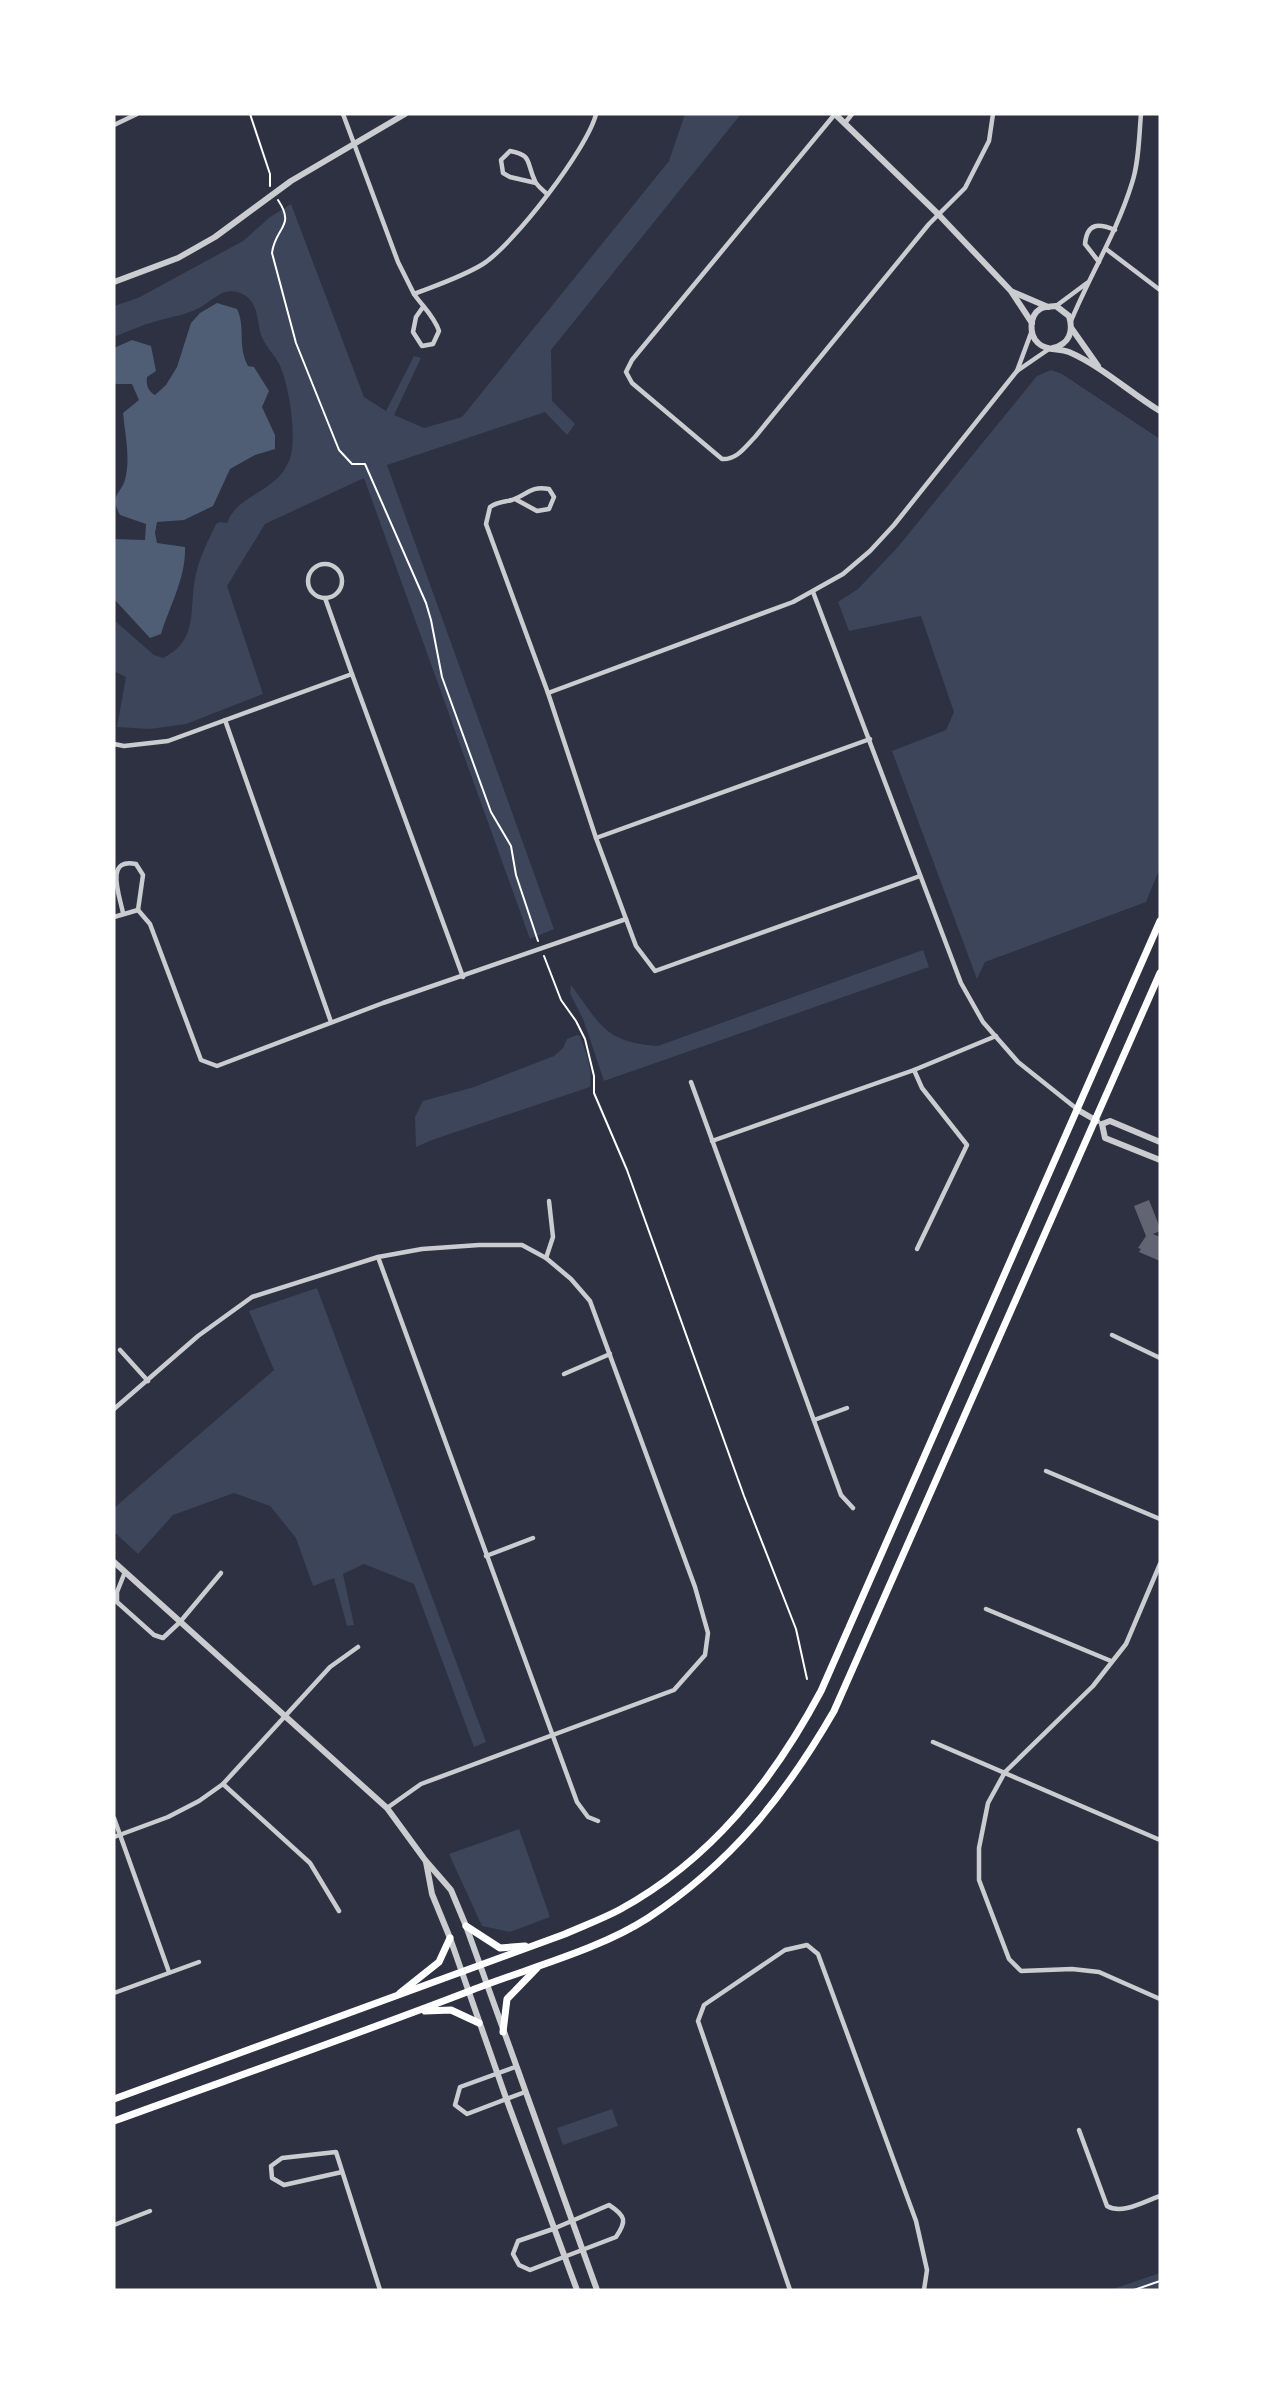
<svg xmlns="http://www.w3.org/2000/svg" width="1274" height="2404" viewBox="0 0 1274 2404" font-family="'IBM Plex Sans',sans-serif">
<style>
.green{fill:#3c4559}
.water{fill:#4f5d75}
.building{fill:#626471}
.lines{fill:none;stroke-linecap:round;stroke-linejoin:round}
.path{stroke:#fff;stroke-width:2}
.minor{stroke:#caccd0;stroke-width:4.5}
.tertiary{stroke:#caccd0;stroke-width:6}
.secondary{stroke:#fff;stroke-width:7}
</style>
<rect width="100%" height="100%" fill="#2d3142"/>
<g class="green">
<path d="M685 114H741L551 350 552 401 575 424 567 435 545 412 387 465 554 929 530 939 364 478 265 524 227 586 263 694 186 724 150 729 117 727 126 677 114 671V620L154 655 163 658C202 639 187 604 197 570 201 554 209 539 216 524L220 522 227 523C238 493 275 494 289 461 298 441 289 381 278 362 273 353 265 346 261 335 256 318 259 298 237 292 221 288 211 302 199 308 188 314 176 316 164 319 147 323 129 331 114 337V306L138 298 243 241 270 217 291 204 364 397 386 411 414 356 421 358 394 415 424 428 462 417 669 161Z"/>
<path d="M1051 370 1062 374 1160 439V868L1146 902 985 962 977 979 892 751 946 730 954 712 921 616 849 631 838 602 858 589 897 548 1037 376Z"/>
<path d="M923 950 929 967 604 1081 583 1019 570 993 571 985C601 1025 604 1042 658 1046Z"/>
<path d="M577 1035 580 1036C586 1053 593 1069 590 1087L432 1140 416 1147 415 1117 423 1101 474 1087 554 1056 563 1048 567 1039Z"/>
<path d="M317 1288 486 1742 474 1747 414 1584 364 1564 343 1574 354 1625 347 1626 334 1578 313 1586 296 1538 270 1506 234 1493 173 1515 138 1554 114 1532V1508L274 1370 249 1311Z"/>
<path d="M519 1829 550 1917 510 1932 482 1926 449 1854Z"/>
<path d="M612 2109 618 2126 563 2145 557 2128Z"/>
<path d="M1160 2273V2289L1158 2290H1110Z"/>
</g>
<path class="water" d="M217 303 237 309C246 328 237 345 248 366L254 367 269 391 262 407 275 435V449L255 455 230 469 213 506 184 520 157 522 155 533 157 543 185 547C186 578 170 605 161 634L150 638 114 599V539L145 540 146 524 120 515C108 493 123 495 126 475 130 455 125 434 123 413L139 400 132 384H116L114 381V348L132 340 151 346 156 371 147 377C146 385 148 391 155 395L166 385 177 367 191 323 200 313Z"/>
<path class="building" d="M1149 1200 1160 1228V1231L1153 1234 1160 1237V1261L1139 1252 1141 1249 1138 1248 1146 1236 1134 1206Z"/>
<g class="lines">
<g class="path">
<path d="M250 114 270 174V186"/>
<path d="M278 200C296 227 275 227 272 253L296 343 339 450 352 464H365L426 603 431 620 442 677 491 812 511 846 516 875 538 941"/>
<path d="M544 956 561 1000 576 1021 585 1039 594 1076V1093L627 1170 744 1496 796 1629 807 1679"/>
<path d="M1134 2290 1160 2281"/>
</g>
<g class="minor">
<path d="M343 114 398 262 414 294C437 285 462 277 483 264 513 245 588 148 596 114"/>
<path d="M835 114 632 360 626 372 632 383 722 459C737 460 745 447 755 437L929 224 965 188 989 141 993 114"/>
<path d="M845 123 852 114"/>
<path d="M114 125 137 114"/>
<path d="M536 183 510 177 503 173 501 160 510 151C533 155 526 163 535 181 537 186 543 190 547 194"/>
<path d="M1106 249 1160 290"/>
<path d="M1099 262 1085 244C1087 223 1098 223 1115 230"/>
<path d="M414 294C423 307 434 316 439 331L433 344 422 346 413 332 416 317 423 307"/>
<path d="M1056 306 1087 283"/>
<path d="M1071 321C1090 275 1117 232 1132 183 1139 162 1139 136 1141 114"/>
<path d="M1017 371 1031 333"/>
<path d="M515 499 537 511 549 509 554 497 549 489C529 486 529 494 512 500 504 502 497 502 490 507L486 524 548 693 596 838 636 946 655 971 920 876"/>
<circle cx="325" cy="581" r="17"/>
<path d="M813 592 961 983 983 1022 1018 1062 1077 1109"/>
<path d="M325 598 352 674"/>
<path d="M548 693 793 602 843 574 870 551 894 525 1017 371 1049 349"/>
<path d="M225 720 331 1022"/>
<path d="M114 744 124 746 168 741 352 674 463 977"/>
<path d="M596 838 870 739"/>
<path d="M123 913C120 897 104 857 136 864L143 875 138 910"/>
<path d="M114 917 138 910 150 924 201 1060 217 1066 383 1003 626 919"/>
<path d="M914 1070 922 1088 967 1145 917 1249"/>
<path d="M691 1082 841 1495 853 1508"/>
<path d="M712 1141 914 1070 996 1036"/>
<path d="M378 1257 577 1802 588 1817 598 1821"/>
<path d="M546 1258 553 1237 549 1201"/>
<path d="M1112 1335 1160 1358"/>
<path d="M120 1350 148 1381"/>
<path d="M564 1374 610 1354"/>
<path d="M114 1409 198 1336 252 1297 378 1257 422 1249 479 1245H522L546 1258 571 1279 590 1301 695 1587 708 1633 705 1655 674 1690 421 1784 387 1808"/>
<path d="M814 1420 847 1408"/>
<path d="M1046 1471 1160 1519"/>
<path d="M486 1556 533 1538"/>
<path d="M1160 1564 1126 1644 1093 1686 1005 1772 988 1803 979 1848V1880L1009 1959 1021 1971 1072 1969 1099 1972 1160 1999"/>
<path d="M125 1572 117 1592V1602L154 1635 163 1638 180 1622 221 1573"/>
<path d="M986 1609 1111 1661"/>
<path d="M933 1742 1160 1840"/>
<path d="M223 1784 310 1863 339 1911"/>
<path d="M114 1818 169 1972"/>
<path d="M114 1837 168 1817 199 1801 223 1784 330 1667 358 1647"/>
<path d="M114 1993 199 1962"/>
<path d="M515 2067 460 2087 455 2105 467 2114 525 2092"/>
<path d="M1079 2130 1107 2206C1122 2215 1145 2201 1160 2196"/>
<path d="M342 2172 284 2185 272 2178 271 2166 282 2158 336 2152 380 2290"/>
<path d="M609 2205C626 2216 627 2221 616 2237L530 2270 519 2265 513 2254 518 2241 553 2229Z"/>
<path d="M114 2225 150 2211"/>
<path d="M790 2290 698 2021 704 2005 785 1950 807 1945 818 1954 916 2221 927 2270 924 2290"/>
</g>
<g class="tertiary">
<path d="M835 114 938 214 1011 291 1032 323"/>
<path d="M114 282 178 258 215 237 291 181 405 114"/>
<path d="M1013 292 1048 307"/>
<path d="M1072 329 1098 366"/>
<path d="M1053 348C1069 344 1074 332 1069 316L1056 306C1051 307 1044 306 1040 309 1029 316 1029 335 1038 343 1046 351 1059 348 1069 352 1103 367 1129 392 1160 411"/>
<path d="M1078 1110 1097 1121"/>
<path d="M1102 1124 1105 1138 1160 1160"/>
<path d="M1102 1124 1110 1121 1160 1142"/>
<path d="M114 1562 387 1808 425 1860 451 1890 466 1926 597 2290"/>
<path d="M426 1862 432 1894 450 1938 506 2098 577 2290"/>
</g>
<g class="secondary">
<path d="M466 1926 500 1948 525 1946"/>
<path d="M400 1993 439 1962 450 1938"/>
<path d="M425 2011 451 2010 479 2023"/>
<path d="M503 2032 507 1999 537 1968"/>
<path d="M114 2099 565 1934C583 1926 602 1919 619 1910 711 1860 773 1781 821 1691L1160 921"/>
<path d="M114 2121C232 2078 350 2037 467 1992 524 1969 597 1951 648 1918 731 1863 785 1796 834 1711L1160 973"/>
</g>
</g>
<rect width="1274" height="2404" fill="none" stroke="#ffffff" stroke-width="231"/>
</svg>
